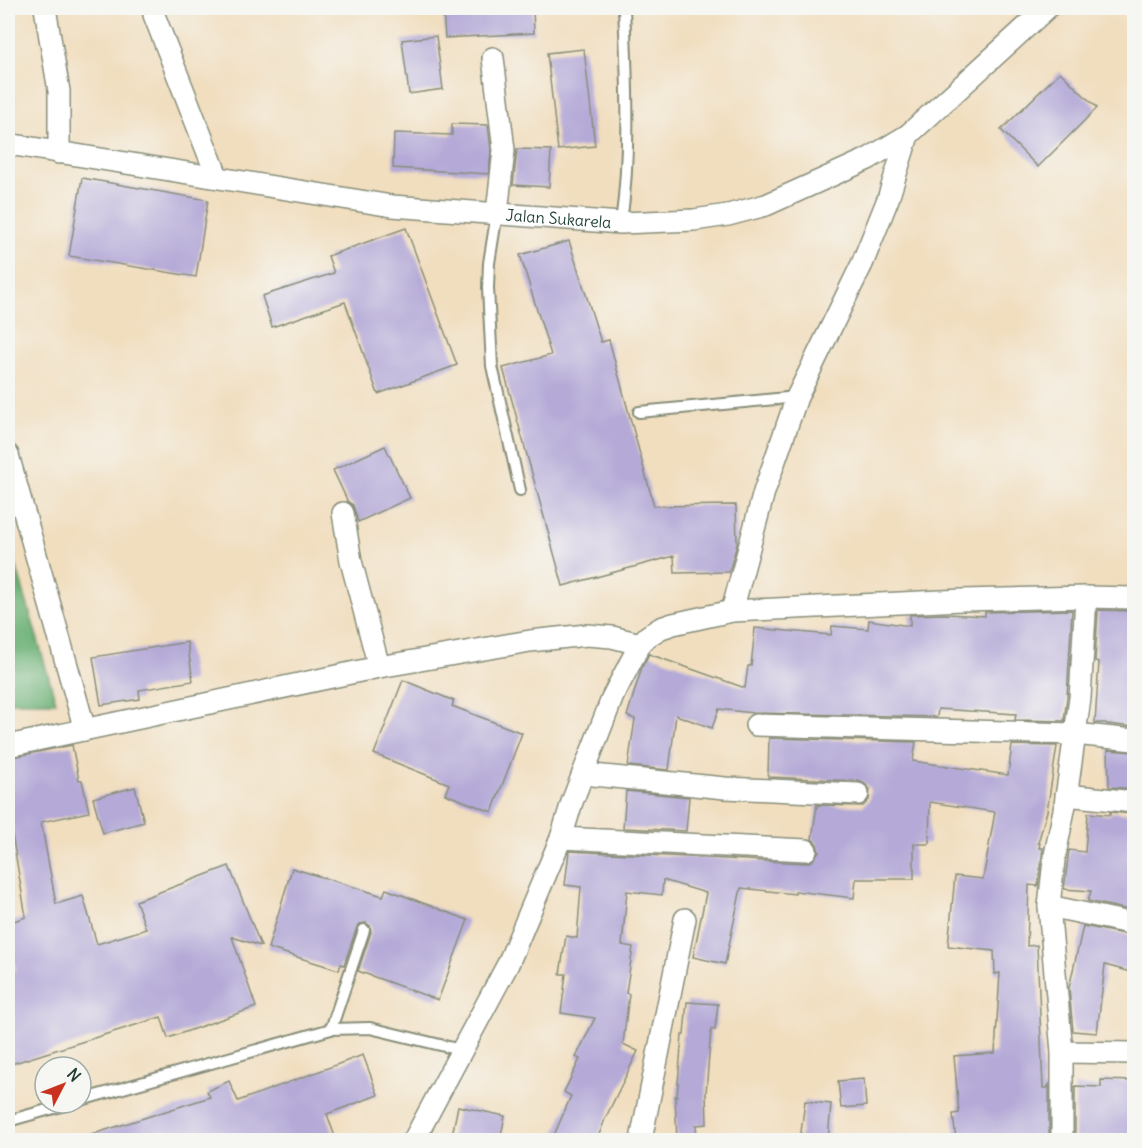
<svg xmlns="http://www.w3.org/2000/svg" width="1142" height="1148" viewBox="0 0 1142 1148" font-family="Delius,sans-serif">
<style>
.forest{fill:#6cb176;stroke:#467755;stroke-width:1.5}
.building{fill:#b4a9d7}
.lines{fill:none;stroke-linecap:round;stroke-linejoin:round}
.lane-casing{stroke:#888e7a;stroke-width:14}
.street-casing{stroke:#888e7a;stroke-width:24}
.lane{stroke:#fff;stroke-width:10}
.street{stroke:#fff;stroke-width:21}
.labels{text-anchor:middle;stroke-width:4.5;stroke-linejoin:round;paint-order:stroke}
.street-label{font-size:16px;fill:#1f3d34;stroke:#f6f6f2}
</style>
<rect width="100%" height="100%" fill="#f6f6f2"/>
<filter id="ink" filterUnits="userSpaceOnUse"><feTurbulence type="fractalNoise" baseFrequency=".0167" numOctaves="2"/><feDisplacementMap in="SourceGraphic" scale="12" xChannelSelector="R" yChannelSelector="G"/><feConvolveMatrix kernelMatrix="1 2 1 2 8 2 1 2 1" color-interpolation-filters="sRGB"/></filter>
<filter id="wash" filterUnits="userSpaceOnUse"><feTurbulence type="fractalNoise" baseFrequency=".008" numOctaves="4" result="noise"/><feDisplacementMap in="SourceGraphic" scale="24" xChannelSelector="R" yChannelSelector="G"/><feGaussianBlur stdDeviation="1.35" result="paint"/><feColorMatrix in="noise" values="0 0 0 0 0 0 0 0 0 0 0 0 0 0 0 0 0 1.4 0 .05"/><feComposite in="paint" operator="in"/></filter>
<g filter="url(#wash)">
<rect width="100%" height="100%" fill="#f1debf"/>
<path class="forest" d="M8 538 56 702H8Z"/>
<g id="blocks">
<g class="building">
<path d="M443 8H533L534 33 445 38Z"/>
<path d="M436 36 443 89 409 94 402 40Z"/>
<path d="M584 49 595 146 558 150 547 53Z"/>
<path d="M1060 72 1097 108 1038 167 1001 130Z"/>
<path d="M452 124 488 125 491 150 489 174 393 168 394 133 452 135Z"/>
<path d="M517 149 551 150 549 187 513 185Z"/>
<path d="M82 178 208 200 196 277 69 256Z"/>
<path d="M406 228 457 365 378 394 345 302 272 327 262 296 334 273 328 256Z"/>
<path d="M569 241 601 342 609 340 654 506 736 505 737 544 729 572 675 573 674 556 563 586 503 368 551 355 520 255Z"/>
<path d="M385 446 410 498 358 522 353 505 348 502 333 470Z"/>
<path d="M1072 610 1067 697 1064 721 1015 720 1016 714 938 709 937 717 753 713 719 709 712 728 676 715 669 770 628 766 635 719 627 716 642 667 649 654 745 688 748 666H751L755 628 831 635 832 626 868 629 869 620 910 626V615L946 614 985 616V612Z"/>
<path d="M1098 610 1134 611V727L1107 724 1106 723H1095L1099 662 1095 661Z"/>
<path d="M187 642 193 681 139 690 140 699 101 705 93 657Z"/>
<path d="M403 680 454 701 452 706 522 733 492 812 445 794 449 784 374 754Z"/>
<path d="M769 738 916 742 913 761 1008 775 1012 745 1057 746 1047 811 1038 843H1040L1039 848H1043L1038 886 1029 885 1027 946 1037 945 1043 1088H1047L1049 1085V1140H956L953 1114 959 1113 954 1056 995 1053 1000 973 995 974 994 951 948 946 955 876 983 879 995 812 930 802 929 844H914V879H856L854 898 795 891V894L741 888 725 964 693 957 706 893 663 880 662 895 627 891 622 945 633 947 626 993 629 994 623 1044 638 1051 605 1119 597 1140H552L571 1096 564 1092 580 1059 576 1057 595 1018 561 1013 566 974H560L566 936 577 938 581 887 565 885 569 851 805 863 812 861 819 851 817 844 812 839 817 805 863 806 869 800 870 789 865 784 859 781 768 777Z"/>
<path d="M72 745 79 780H82L89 812 41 822 56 904 83 896 97 944 146 929 136 901 229 866 261 946 232 937 256 1007 168 1038 161 1017 8 1065V973L16 970 8 945V923L26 917 12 834H8V758Z"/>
<path d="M1108 750 1134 752V789L1109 787Z"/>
<path d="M135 787 144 822 103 833 93 798Z"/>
<path d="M626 791 689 797 686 831 623 828Z"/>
<path d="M1110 812 1134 814V911L1088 901 1091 891 1064 889 1069 850 1085 852 1088 813 1110 815Z"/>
<path d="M292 868 383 896 386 889 468 920 438 1000 358 971 371 932 370 926 366 923 360 924 357 927 344 965 341 964 339 970 268 948Z"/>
<path d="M1083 926 1134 936V973L1105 965 1097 1033 1073 1031 1069 988Z"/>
<path d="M687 1002 718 1004 715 1030 711 1029 706 1093 707 1124 696 1125 697 1140H677L675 1096H677L682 1035H684Z"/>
<path d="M363 1055 378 1095 327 1114 336 1140H88L87 1136 210 1097 207 1091 229 1081 238 1101Z"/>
<path d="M864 1079 866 1106 841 1108 838 1081Z"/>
<path d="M1101 1080 1134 1081V1140H1075V1086L1101 1087Z"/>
<path d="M805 1101 831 1104 828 1140H800Z"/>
<path d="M458 1106 505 1116 500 1140H451Z"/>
</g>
</g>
</g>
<g filter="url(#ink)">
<use href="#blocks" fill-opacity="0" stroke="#888e7a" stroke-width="1.5"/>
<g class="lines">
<g class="lane-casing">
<g id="lane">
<path d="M497 213 489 263 488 288 492 366 520 490"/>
<path d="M621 223C631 152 627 79 624 8"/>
<path d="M639 412 797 397"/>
<path d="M331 1029 364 930"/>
<path d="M81 1100 331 1029 370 1028 461 1050"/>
<path d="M8 1121 72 1103"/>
</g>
</g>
<g class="street-casing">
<g id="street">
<path d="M45 8 59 91V153"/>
<path d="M154 15 217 176"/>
<path d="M493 58 504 150 497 213"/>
<path id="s1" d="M8 144 392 206 621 223 694 220 728 215 766 205 868 159 908 135 1047 8"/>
<path d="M8 455 85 730"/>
<path d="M343 513 351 561 379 667"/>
<path d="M732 611 764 492 797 397 862 264 888 199 908 135"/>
<path d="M756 725 1074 734 1134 740"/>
<path d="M8 746 379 667 530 641 587 635 612 637 640 644"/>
<path d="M583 774 725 788 858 794"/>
<path d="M1066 795 1134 802"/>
<path d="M561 838 806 850"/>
<path d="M1049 906 1134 924"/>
<path d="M1062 1052 1134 1053"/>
<path d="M414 1140 508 964 561 838 572 802 613 696 640 644 648 636 661 628 673 624 732 611 962 600 1086 597 1134 598"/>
<path d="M641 1140 685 919"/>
<path d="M1062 1140V1052L1049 906 1054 860 1065 805 1080 698 1086 597"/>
</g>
</g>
<use href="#lane" class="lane"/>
<use href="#street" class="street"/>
</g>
</g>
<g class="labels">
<g class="street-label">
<text dy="6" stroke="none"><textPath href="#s1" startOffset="556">Jalan Sukarela</textPath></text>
</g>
</g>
<rect width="1142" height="1148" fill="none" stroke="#f6f6f2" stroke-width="30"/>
<g transform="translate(63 1085) rotate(48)"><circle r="28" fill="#f6f6f2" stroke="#a0aca6" stroke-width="1.5"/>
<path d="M0-4.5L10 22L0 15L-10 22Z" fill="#c8321e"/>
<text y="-9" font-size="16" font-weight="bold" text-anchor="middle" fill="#1f3d34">N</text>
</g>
</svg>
